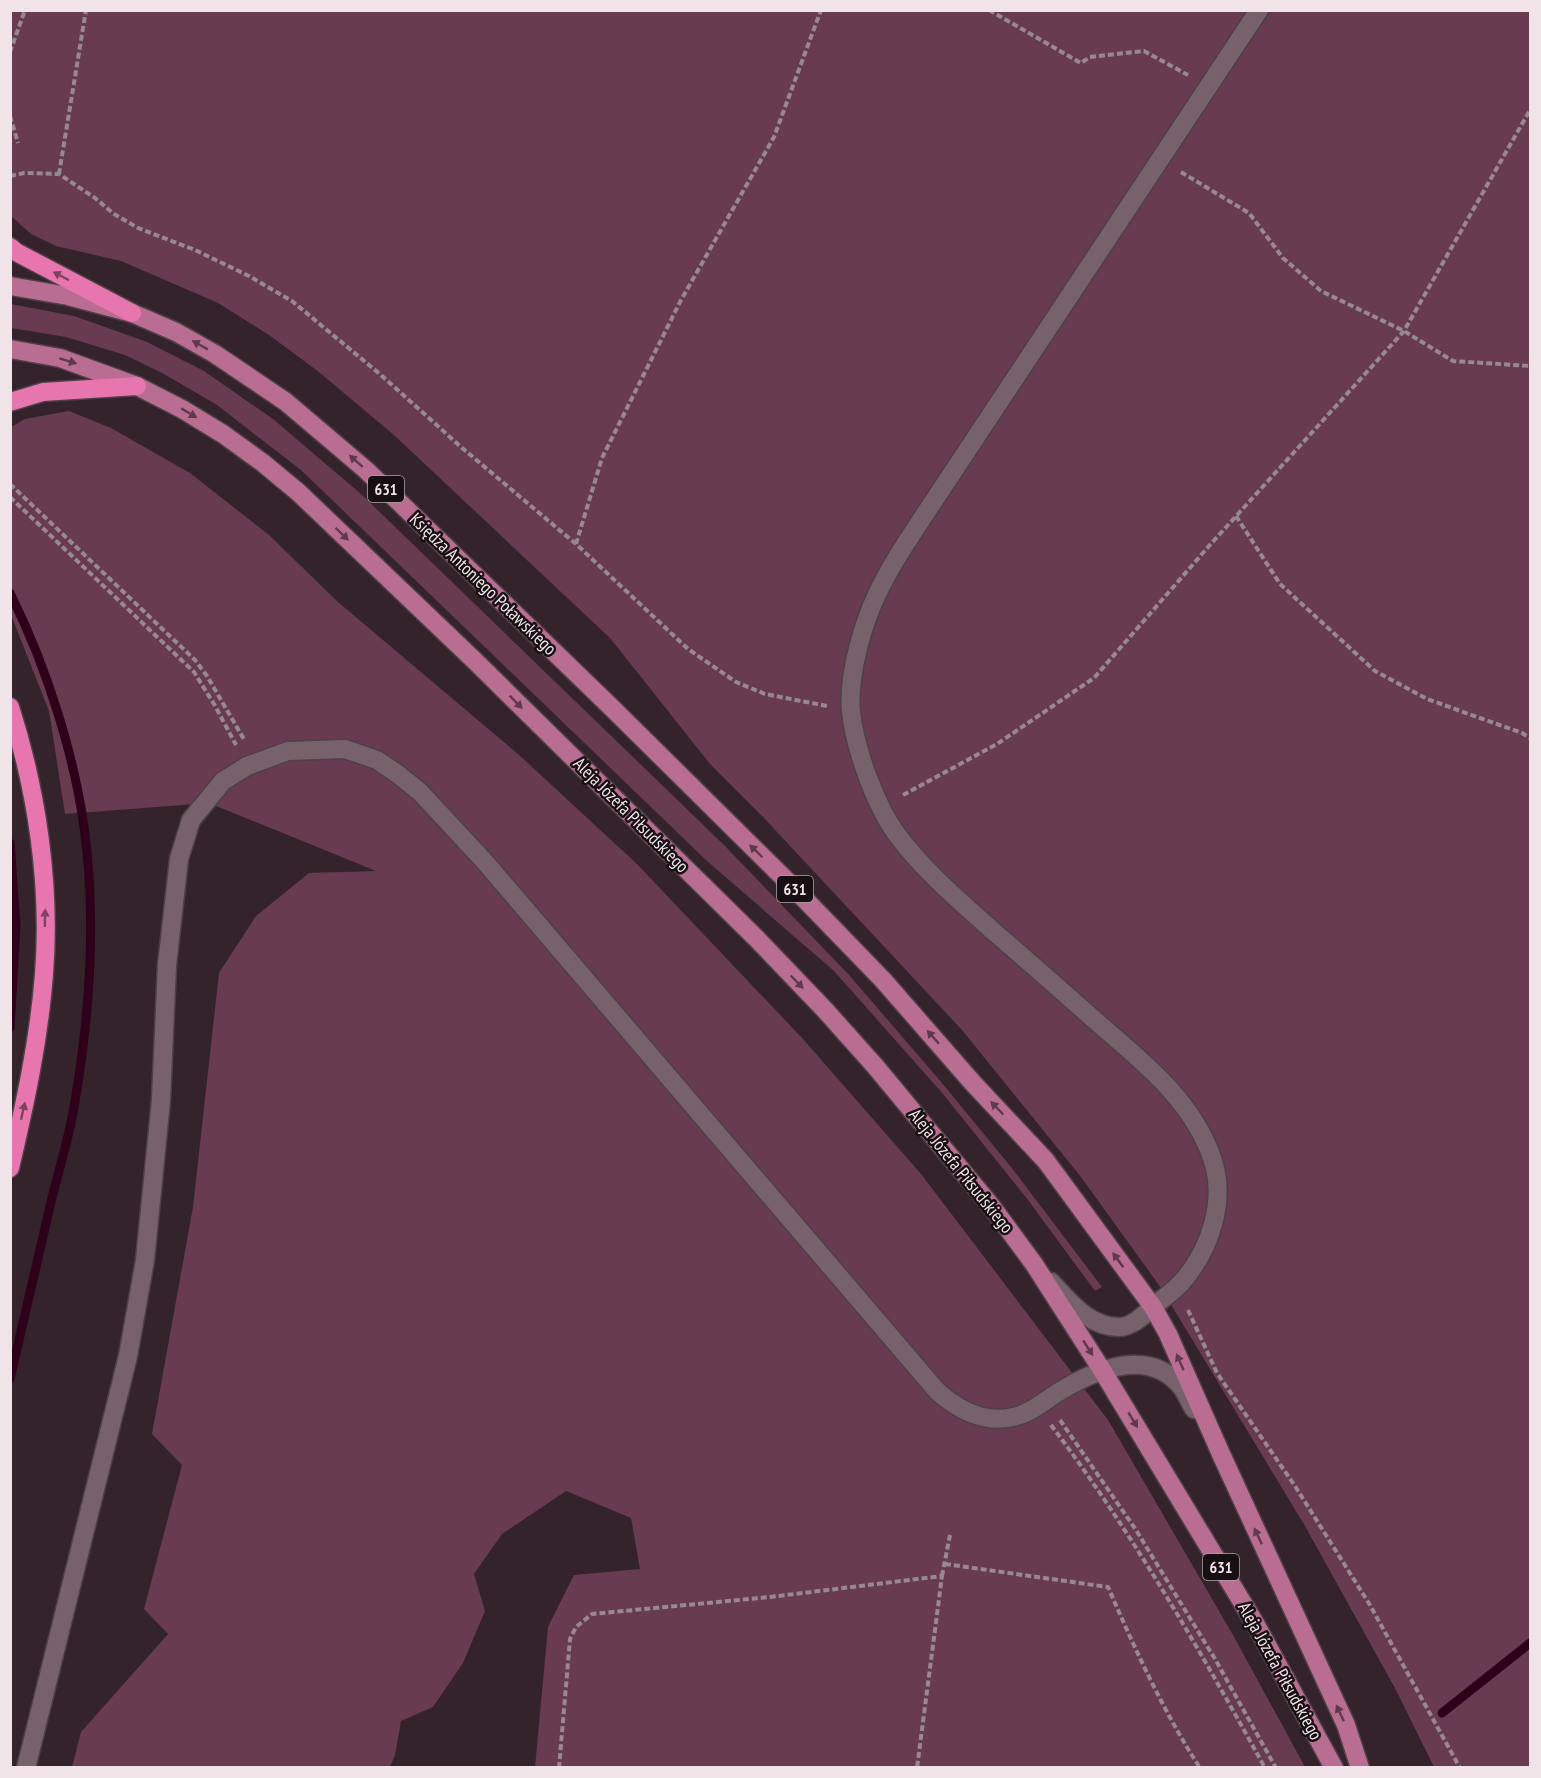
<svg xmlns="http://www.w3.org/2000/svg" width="1541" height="1778" viewBox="0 0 1541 1778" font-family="'PT Sans Narrow',sans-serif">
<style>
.green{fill:#683b50}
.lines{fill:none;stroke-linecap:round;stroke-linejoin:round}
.stream{stroke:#2e001a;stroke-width:9}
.minor-casing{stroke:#4e4046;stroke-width:21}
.major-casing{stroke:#4e4046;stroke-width:21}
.highway-casing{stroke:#4e4046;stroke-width:21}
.path{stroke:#97898f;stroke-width:4;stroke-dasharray:6 3;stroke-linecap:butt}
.minor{stroke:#77626b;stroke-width:18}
.major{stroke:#ba6d93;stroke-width:18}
.highway{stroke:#e775ae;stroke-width:18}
.oneway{fill:#7f4260}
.oneway2{fill:#60394c}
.labels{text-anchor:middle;stroke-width:5;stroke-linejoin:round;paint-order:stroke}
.shield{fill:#170f12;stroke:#afa4a8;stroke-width:1.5}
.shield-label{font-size:16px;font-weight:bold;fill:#f0e4e9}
.street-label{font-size:18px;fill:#f0e4e9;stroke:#170f12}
</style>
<rect width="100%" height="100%" fill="#34232a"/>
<g class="green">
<path d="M10 11H1530V1767H1434L1396 1690 1305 1526 1161 1288 1081 1177 962 1030 763 817 710 764 610 638 395 436 319 372 269 335 218 303 121 261 56 246 31 234 11 216Z"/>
<path d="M11 304 74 316 108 328 147 342 204 371 273 419 361 494 724 845 850 976 942 1083 1011 1167 1102 1287 1095 1291 1028 1200 943 1094 834 971 707 861 301 470 217 405 164 374 125 355 66 337 11 328Z"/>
<path d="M69 411 111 428 190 473 269 535 338 602 518 754 637 864 803 1039 921 1174 1108 1420 1233 1635 1305 1767H535L548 1627 574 1575 640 1569 631 1518 566 1491 502 1534 474 1574 485 1611 463 1663 433 1707 401 1721 395 1755 390 1767H72L81 1732 168 1634 144 1609 182 1465 152 1434 193 1207 219 973 256 916 309 873 376 871 209 803 65 814 49 711 11 615V427L25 419Z"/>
</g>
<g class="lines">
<g class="stream">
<path d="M10 593C48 669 79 767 87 852 95 935 89 1019 75 1101 70 1135 59 1169 51 1202 37 1261 24 1320 10 1379"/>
<path d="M10 843 16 926 10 1028"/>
<path d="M1442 1713 1530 1643"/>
</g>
<g class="minor-casing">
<g id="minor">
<path d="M1051 1282C1070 1302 1089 1327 1119 1327 1133 1327 1146 1313 1156 1304 1165 1297 1175 1290 1182 1282 1210 1250 1227 1200 1212 1158 1192 1100 1143 1062 1098 1023 1063 992 1028 961 993 931 960 901 925 872 898 836 876 807 855 749 851 712 848 681 859 638 871 608 886 571 910 537 933 502L1259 10"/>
<path d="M26 1768 128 1356 145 1260 161 1100 167 965 179 859 191 820 223 781 247 766 288 751 345 749 377 760 399 775 420 792 485 862 937 1391C957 1409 984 1424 1013 1417 1029 1414 1043 1402 1057 1393 1094 1370 1150 1345 1183 1389 1187 1395 1190 1403 1194 1409"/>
</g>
</g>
<g class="major-casing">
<g id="major">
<path d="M10 286 68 296 132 313 176 332 215 354 286 402 366 470 610 706 790 884 883 980 972 1082 1046 1161 1153 1307 1168 1334 1221 1454 1346 1725 1360 1768"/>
<path d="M10 349 60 358 137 386 182 409 223 434 263 463 298 492 475 661 757 939 825 1010 875 1066 992 1207 1034 1264 1102 1370 1256 1625 1334 1768"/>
</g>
</g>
<g class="highway-casing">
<g id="highway">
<path d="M10 247 16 252 132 313"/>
<path d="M10 402 43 392 137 386"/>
<path d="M10 707C37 791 51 886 44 974 39 1040 25 1104 10 1168"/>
</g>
</g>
<g class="path">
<path d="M989 10 1081 63 1090 57 1144 51 1188 75"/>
<path d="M10 52 25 10"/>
<path d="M10 116 18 143"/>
<path d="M1181 172 1249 213 1283 258 1321 291 1404 331 1453 361 1530 366"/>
<path d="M59 174 86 10"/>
<path d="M10 176 24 173 59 174 95 198 114 214 138 228 195 250 249 276 292 301 381 375 461 447 576 544 688 649 736 682 765 694 827 706"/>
<path d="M10 484 195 660 207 676 245 741"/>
<path d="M10 497 194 672 214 704 236 745"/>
<path d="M1236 516 1280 584 1375 671 1427 699 1522 733 1530 738"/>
<path d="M576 544 602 458 681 300 774 137 821 10"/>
<path d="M903 795 997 744 1094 678 1209 546 1404 331 1530 110"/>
<path d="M1188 1310 1217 1373 1295 1486 1370 1605 1460 1768"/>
<path d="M1060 1420 1136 1530 1215 1659 1276 1768"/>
<path d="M1051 1425C1132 1532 1200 1650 1265 1768"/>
<path d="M945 1564 1108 1587C1135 1649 1163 1711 1200 1768"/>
<path d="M942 1576 950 1535"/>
<path d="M559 1768 570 1639 576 1627 592 1614 770 1597 942 1576 917 1768"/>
</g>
<use href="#minor" class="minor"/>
<use href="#major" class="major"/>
<use href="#highway" class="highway"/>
</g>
<defs><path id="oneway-solid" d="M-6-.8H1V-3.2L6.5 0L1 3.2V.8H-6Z" transform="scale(1.5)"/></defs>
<g class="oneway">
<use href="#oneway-solid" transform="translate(61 276) rotate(-152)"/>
<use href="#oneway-solid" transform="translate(45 918) rotate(-89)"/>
<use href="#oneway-solid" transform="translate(23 1111) rotate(-77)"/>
</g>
<g class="oneway2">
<use href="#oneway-solid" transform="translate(200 345) rotate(-151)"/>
<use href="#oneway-solid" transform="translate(68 361) rotate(17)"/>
<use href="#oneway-solid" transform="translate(189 413) rotate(31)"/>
<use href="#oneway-solid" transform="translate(356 461) rotate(-139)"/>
<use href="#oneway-solid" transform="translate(342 534) rotate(44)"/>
<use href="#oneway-solid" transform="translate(516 702) rotate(45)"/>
<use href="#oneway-solid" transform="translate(756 851) rotate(-136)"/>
<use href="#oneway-solid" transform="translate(797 982) rotate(46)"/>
<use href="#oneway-solid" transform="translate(933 1037) rotate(-131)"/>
<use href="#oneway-solid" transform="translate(997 1108) rotate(-134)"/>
<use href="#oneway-solid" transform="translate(1118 1260) rotate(-126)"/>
<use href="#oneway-solid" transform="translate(1088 1348) rotate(57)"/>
<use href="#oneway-solid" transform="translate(1180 1362) rotate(-114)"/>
<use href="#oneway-solid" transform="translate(1133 1420) rotate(59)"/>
<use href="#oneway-solid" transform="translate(1258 1536) rotate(-115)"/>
<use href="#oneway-solid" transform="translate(1340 1713) rotate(-115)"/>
</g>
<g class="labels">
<g class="shield">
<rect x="368" y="476" width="36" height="26" rx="4.5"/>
<rect x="777" y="876" width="36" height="26" rx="4.5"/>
<rect x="1203" y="1554" width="36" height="26" rx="4.5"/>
</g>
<g class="shield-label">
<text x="386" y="495">631</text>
<text x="795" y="895">631</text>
<text x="1221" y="1573">631</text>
</g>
<g class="street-label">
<text transform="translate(483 584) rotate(44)" y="6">Księdza Antoniego Poławskiego</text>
<text transform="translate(631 815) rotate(45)" y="6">Aleja Józefa Piłsudskiego</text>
<text transform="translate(961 1171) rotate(51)" y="6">Aleja Józefa Piłsudskiego</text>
<text transform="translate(1280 1671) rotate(61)" y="6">Aleja Józefa Piłsudskiego</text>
</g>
</g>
<rect width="1541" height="1778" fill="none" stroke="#f0e4e9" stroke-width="24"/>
</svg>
